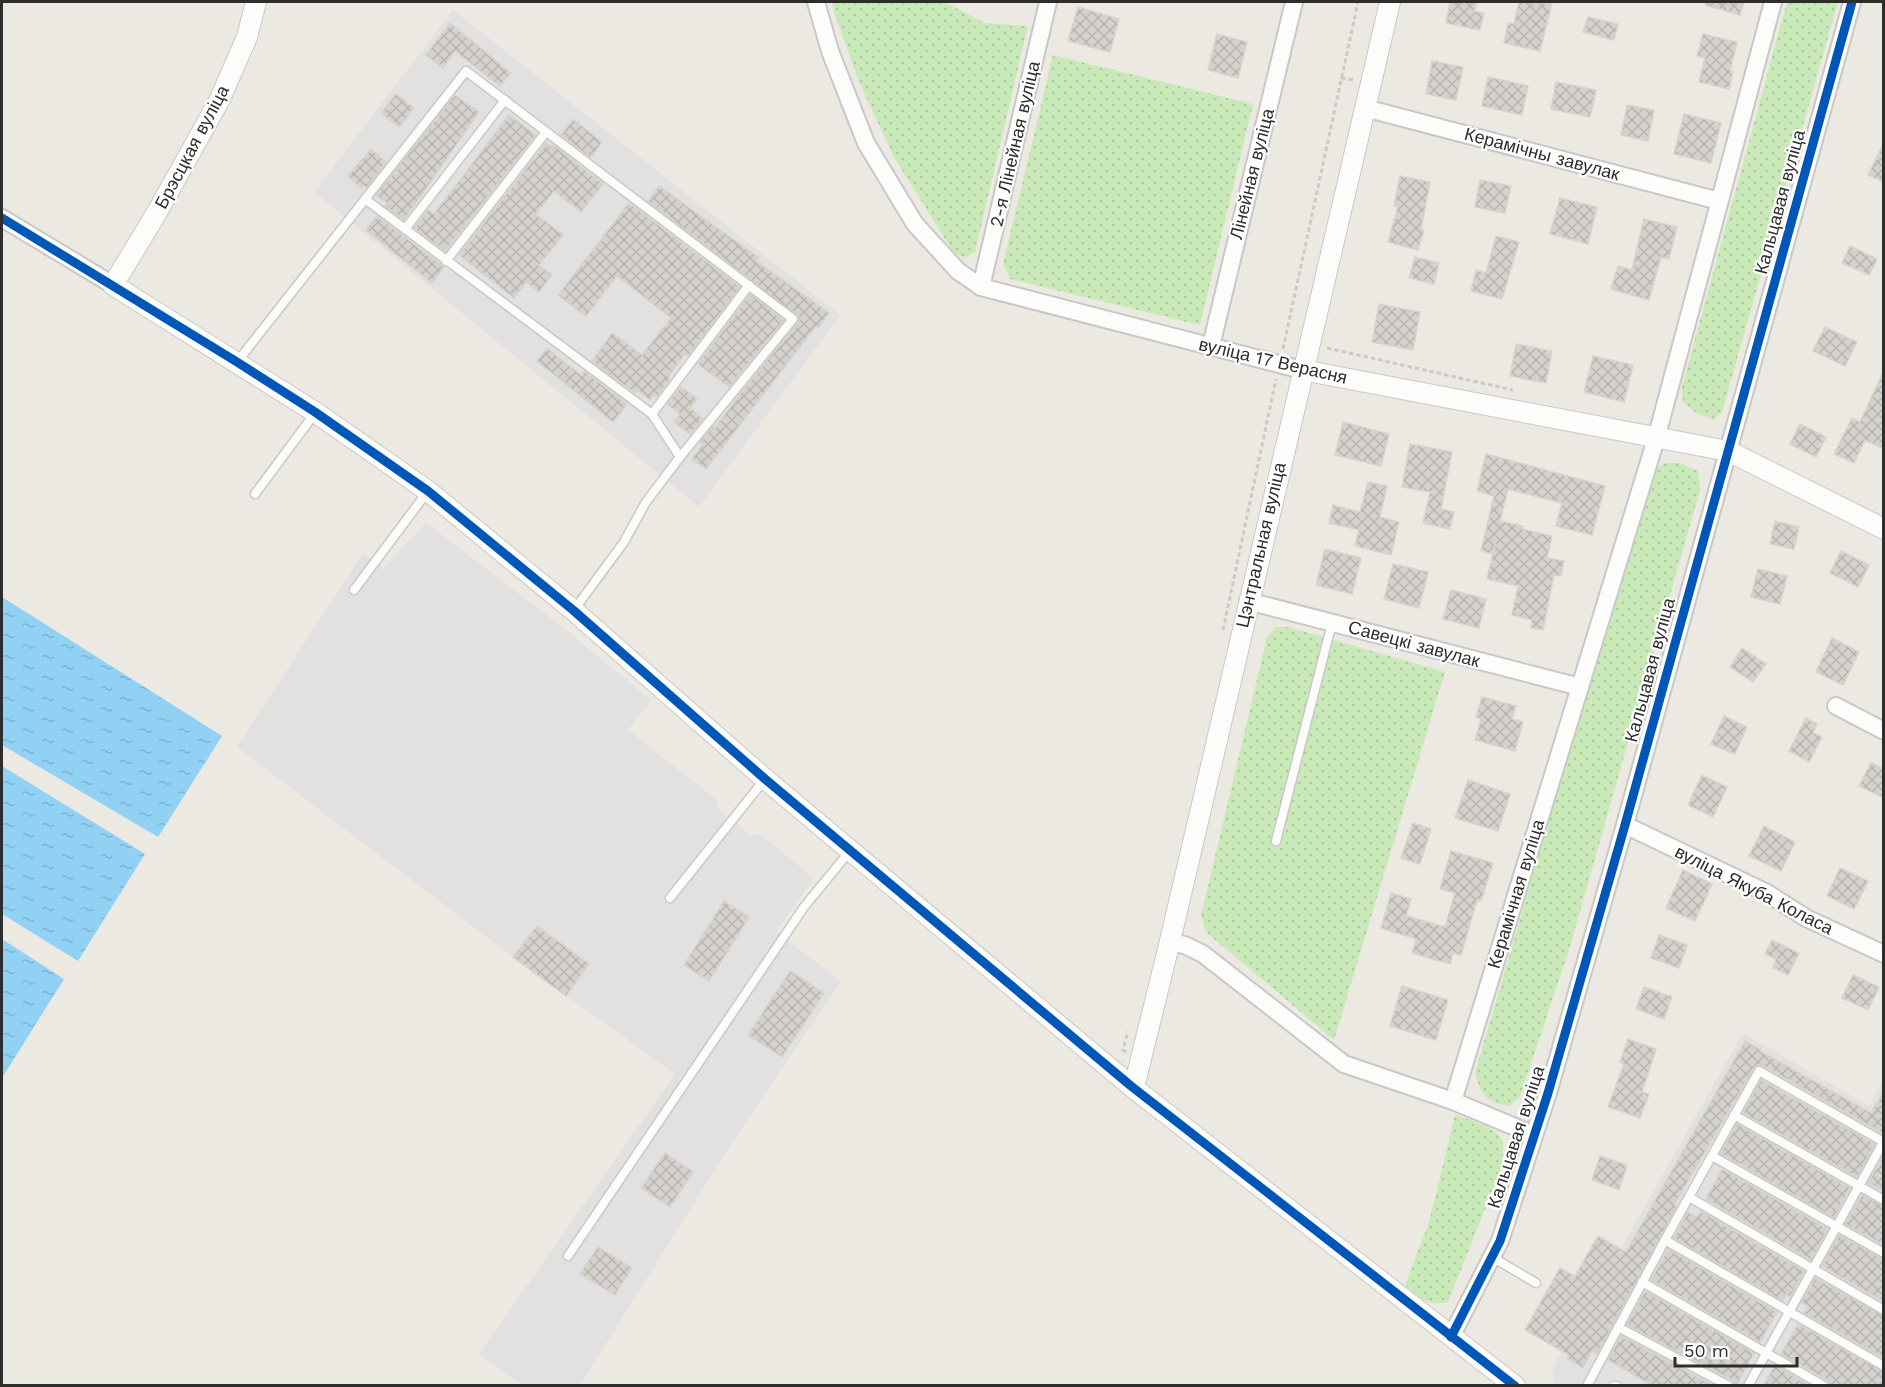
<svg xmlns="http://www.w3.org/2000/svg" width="1885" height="1387" viewBox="0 0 1885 1387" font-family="'Work Sans',sans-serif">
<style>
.industrial{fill:#e2e0e1}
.grass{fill:url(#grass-dots)}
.water{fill:url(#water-ripples)}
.building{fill:url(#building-cross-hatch);stroke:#d7d4ce;stroke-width:1.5}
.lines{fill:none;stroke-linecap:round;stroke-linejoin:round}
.service-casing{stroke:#c9c8c8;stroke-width:11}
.minor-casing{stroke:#c9c8c8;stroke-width:20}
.tertiary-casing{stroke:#c9c8c8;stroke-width:22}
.path{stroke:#cacac9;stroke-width:3;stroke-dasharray:4.5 3;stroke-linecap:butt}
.service{stroke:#fcfcfb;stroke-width:8}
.minor{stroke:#fcfcfb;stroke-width:16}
.tertiary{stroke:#fcfcfb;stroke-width:20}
.cycleway-casing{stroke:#fff;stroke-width:13}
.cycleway{stroke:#0057b8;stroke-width:9}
.labels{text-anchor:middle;stroke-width:4.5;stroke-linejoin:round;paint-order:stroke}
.street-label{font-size:18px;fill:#2d2d2d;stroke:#fff}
</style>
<defs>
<pattern id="grass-dots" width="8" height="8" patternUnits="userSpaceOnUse" patternTransform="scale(1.5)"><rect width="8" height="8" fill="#c9eab8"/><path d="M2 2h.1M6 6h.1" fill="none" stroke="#adc99e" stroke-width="1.8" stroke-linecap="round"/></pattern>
<pattern id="water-ripples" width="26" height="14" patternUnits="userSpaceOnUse" patternTransform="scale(1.5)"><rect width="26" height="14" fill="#90d1f4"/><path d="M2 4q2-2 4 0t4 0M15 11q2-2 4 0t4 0" fill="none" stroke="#7cb4d2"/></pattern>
<pattern id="building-cross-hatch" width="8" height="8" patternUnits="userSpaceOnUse" patternTransform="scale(1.5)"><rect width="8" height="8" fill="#d5d2cd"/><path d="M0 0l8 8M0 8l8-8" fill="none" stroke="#b7b5b0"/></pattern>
</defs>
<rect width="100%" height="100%" fill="#ece9e2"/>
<g class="industrial">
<path d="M453 10 840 315 699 507 314 192Z"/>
<path d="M426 523 551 618 651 700 628 730 717 800 718 808 749 835H761L814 878 776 932 841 981 726 1152 580 1385H522L479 1354 675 1074 513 957 237 747 363 553 384 568Z"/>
<path d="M1743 1033 1869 1106 1883 1080V1385H1554L1553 1368Z"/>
</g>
<g class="grass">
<path d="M832 2H945L984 23 1028 26 975 252 964 258 954 253 895 159 859 82 834 12Z"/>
<path d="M1787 2H1838L1722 412 1713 420 1695 412 1683 402 1682 387Z"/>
<path d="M1053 55 1253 104 1200 325 1010 279 1003 264Z"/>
<path d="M1666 463H1680L1698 471 1700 490 1568 953 1520 1097 1509 1106C1486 1102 1481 1095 1475 1073L1582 708 1656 468Z"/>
<path d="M1276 627H1288L1445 672 1334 1040 1206 932 1201 916 1267 637Z"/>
<path d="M1455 1115C1469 1120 1495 1126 1502 1140 1505 1149 1502 1160 1501 1169L1448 1302C1427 1307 1420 1298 1405 1285L1429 1222Z"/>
</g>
<g class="water">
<path d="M2 597 222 736 158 837 2 745Z"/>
<path d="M2 766 145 854 78 961 2 914Z"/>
<path d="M2 939 64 979 2 1078Z"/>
</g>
<g class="building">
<path d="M1450 2H1477L1474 11 1484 13 1480 30 1446 23Z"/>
<path d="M1519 2 1552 3 1540 51 1504 43 1508 23 1514 24Z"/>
<path d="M1705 2H1744L1740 15 1705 5Z"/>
<path d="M1078 7 1119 19 1110 52 1068 41Z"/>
<path d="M1588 17 1618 24 1614 40 1583 32Z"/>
<path d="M450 23 511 73 500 86 455 51 443 68 426 55Z"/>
<path d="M1217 34 1247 42 1238 78 1208 70Z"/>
<path d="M1703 34 1737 42 1730 71 1733 72 1729 89 1699 82 1705 58 1697 56Z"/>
<path d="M1432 61 1463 67 1456 100 1426 94Z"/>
<path d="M1488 77 1528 86 1522 115 1482 106Z"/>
<path d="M1556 82 1596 90 1590 117 1551 109Z"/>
<path d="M396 94 414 108 399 127 381 113Z"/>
<path d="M455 95 479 112 404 220 385 206 387 203 376 195Z"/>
<path d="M1627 105 1654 110 1648 141 1621 135Z"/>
<path d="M1684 114 1721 123 1711 163 1674 154Z"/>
<path d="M509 115 536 135 445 251 414 228 428 210 434 214Z"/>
<path d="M573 119 602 142 591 158 561 135Z"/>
<path d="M1884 142V182L1868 175Z"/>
<path d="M546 143 551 147 553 145 603 184 581 212 554 191 536 214 563 235 539 265 552 275 539 292 526 282 514 298 459 255Z"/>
<path d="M371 149 386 162 366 188 363 185 361 188 348 176Z"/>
<path d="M1400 176 1430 182 1421 229 1424 230 1418 250 1388 242 1398 206H1394Z"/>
<path d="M1480 180 1511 186 1505 213 1475 207Z"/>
<path d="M659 186 759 258 756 261 829 313 819 327 816 326 706 469 692 459 703 444 700 442 713 426 715 428 739 395 798 323 799 317 648 201Z"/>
<path d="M1560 198 1597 207 1588 244 1550 234Z"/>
<path d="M629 203 740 287 688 356 685 354 668 377 670 379 657 397 654 394 650 400 638 390 635 393 592 361 612 333 642 355 671 318 617 276 586 316 558 295Z"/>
<path d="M377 216 444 267 432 283 366 230Z"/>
<path d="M1644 219 1677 227 1669 259 1661 257 1649 300 1611 289 1618 266 1632 270Z"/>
<path d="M1496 236 1519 242 1502 299 1471 291 1476 270 1486 273Z"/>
<path d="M1850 246 1877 259 1869 275 1842 263Z"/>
<path d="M1415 257 1439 263 1434 284 1409 278Z"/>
<path d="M750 294 784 320 729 387 698 364Z"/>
<path d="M1379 304 1420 312 1413 350 1372 342Z"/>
<path d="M1825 327 1857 342 1845 366 1813 351Z"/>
<path d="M1516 344 1552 351 1546 383 1510 376Z"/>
<path d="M547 348 581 375 584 371 627 404 613 422 537 361Z"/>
<path d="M1593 356 1633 365 1624 402 1584 392Z"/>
<path d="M1884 370V449L1865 440 1854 463 1834 454 1852 418 1860 422Z"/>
<path d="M681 387 697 399 690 408 703 419 690 434 674 422 680 414 667 404Z"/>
<path d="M1343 422 1389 434 1381 466 1335 455Z"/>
<path d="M1800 424 1826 437 1816 457 1790 444Z"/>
<path d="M1410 444 1452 452 1441 509 1454 512 1450 529 1423 523 1430 492 1402 487Z"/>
<path d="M1486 454 1605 486 1592 535 1556 526 1562 503 1508 489 1500 521 1523 526 1522 529 1552 536 1547 558 1564 561 1561 576 1554 575 1543 630 1531 628 1532 620 1512 615 1518 586 1487 579 1496 541 1492 554 1481 551 1494 496 1477 491Z"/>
<path d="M1368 482 1387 486 1380 517 1399 522 1391 555 1355 546 1359 530 1329 523 1333 505 1360 512Z"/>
<path d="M1775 521 1799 527 1794 549 1770 544Z"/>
<path d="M1325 549 1361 558 1352 594 1316 585Z"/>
<path d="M1841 551 1869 565 1858 587 1830 573Z"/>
<path d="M1393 564 1428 572 1419 608 1384 599Z"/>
<path d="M1758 569 1787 576 1780 604 1751 597Z"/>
<path d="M1451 590 1486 599 1479 628 1443 619Z"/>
<path d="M1832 638 1859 652 1843 685 1816 672Z"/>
<path d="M1742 648 1766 664 1753 682 1730 667Z"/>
<path d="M1482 697 1516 706 1512 719 1523 722 1515 751 1475 740 1481 719 1476 717Z"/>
<path d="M1724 716 1747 727 1735 754 1711 744Z"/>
<path d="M1806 718 1817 724 1813 733 1822 737 1809 762 1789 751Z"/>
<path d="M1871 763 1884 769V798L1859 786Z"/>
<path d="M1702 775 1727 787 1713 817 1688 805Z"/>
<path d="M1468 780 1510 794 1498 831 1455 818Z"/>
<path d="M1413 823 1431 829 1420 864 1401 858Z"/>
<path d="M1764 826 1795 842 1781 871 1749 856Z"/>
<path d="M1451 851 1493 863 1481 901 1477 900 1461 955 1453 953 1450 964 1412 953 1416 939 1381 928 1391 893 1411 899 1406 916 1445 927 1455 893 1440 889Z"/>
<path d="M1840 868 1868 881 1854 909 1827 896Z"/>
<path d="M1683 870 1712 884 1695 921 1666 908Z"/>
<path d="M724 901 749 917 709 981 684 965Z"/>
<path d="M537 926 589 964 566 996 513 957Z"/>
<path d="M1659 935 1687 945 1679 968 1651 958Z"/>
<path d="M1772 940 1799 953 1788 975 1773 968 1776 959 1765 954Z"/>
<path d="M790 971 824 993 782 1057 748 1035Z"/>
<path d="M1853 975 1879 987 1868 1010 1842 998Z"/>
<path d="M1402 986 1448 1000 1436 1040 1390 1026Z"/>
<path d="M1644 987 1672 997 1664 1019 1636 1009Z"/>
<path d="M1628 1039 1656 1049 1642 1092 1649 1094 1640 1118 1608 1107 1624 1064 1620 1062Z"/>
<path d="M1745 1041 1761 1050 1760 1051 1871 1113 1884 1091V1134L1762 1065 1755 1066 1674 1205 1677 1206 1597 1354 1592 1351 1583 1368 1567 1358 1569 1355 1525 1330 1560 1268 1575 1276 1598 1236 1626 1252Z"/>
<path d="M1761 1080 1875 1144 1857 1177 1743 1113Z"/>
<path d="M1737 1124 1850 1188 1834 1218 1720 1153Z"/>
<path d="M665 1153 693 1172 670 1207 641 1188Z"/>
<path d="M1884 1155V1192L1868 1183Z"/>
<path d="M1600 1156 1627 1165 1619 1190 1592 1180Z"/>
<path d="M1722 1169 1828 1229 1811 1260 1706 1199Z"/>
<path d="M1862 1195 1884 1206V1245L1845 1224Z"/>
<path d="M1700 1211 1804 1271 1790 1297 1786 1294 1783 1301 1674 1238 1688 1212 1697 1217Z"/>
<path d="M1839 1235 1884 1259V1302L1822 1266Z"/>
<path d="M598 1247 632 1268 615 1295 580 1274Z"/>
<path d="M1668 1249 1777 1312 1760 1342 1651 1280Z"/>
<path d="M1815 1278 1884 1316V1358L1804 1313 1808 1306 1801 1303Z"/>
<path d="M1645 1291 1754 1353 1736 1386 1732 1380 1627 1325Z"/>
<path d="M1798 1324 1884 1372V1386H1830L1827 1380 1781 1354Z"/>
<path d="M1621 1336 1714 1386H1653L1608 1360Z"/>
<path d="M1775 1365 1810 1386H1763Z"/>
</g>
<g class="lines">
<g class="service-casing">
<g id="service">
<path d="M365 199 652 414"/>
<path d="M405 229 505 100"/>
<path d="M446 261 546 132"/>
<path d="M237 362 466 71 793 319 680 457 646 502 624 542 574 610"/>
<path d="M680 457 652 414 749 285"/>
<path d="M255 494 315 413"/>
<path d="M354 590 428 491"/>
<path d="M1276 841 1332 623"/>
<path d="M670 898 765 779"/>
<path d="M1734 1115 1884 1200"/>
<path d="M1712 1156 1884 1253"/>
<path d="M1689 1197 1884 1310"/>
<path d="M1665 1240 1884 1366"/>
<path d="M568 1256 804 907 850 851"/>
<path d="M1492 1257 1536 1283"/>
<path d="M1642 1282 1824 1386"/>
<path d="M1618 1327 1729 1386"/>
<path d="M1587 1386 1665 1240 1759 1071 1884 1142"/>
<path d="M1614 1386H1617"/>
<path d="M1748 1386 1884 1141"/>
</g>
</g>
<g class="minor-casing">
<g id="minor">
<path d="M816 2 830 51 866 143 915 224 958 271 981 287 1302 370"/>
<path d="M1365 108 1719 201"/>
<path d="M2 218 113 285"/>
<path d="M981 287 1048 2"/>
<path d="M1211 346 1294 2"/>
<path d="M1248 601 1580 687"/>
<path d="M1836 706 1884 731"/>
<path d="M1625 825 1767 893 1806 918 1884 954"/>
<path d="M1170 941 1187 946 1203 954 1344 1064 1453 1101 1534 1135"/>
<path d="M1453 1101 1656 439 1773 2"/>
<path d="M1451 1337 1500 1241 1548 1093 1625 825 1852 2"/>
</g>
</g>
<g class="tertiary-casing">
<g id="tertiary">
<path d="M256 2 247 37 219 101 156 214 113 285 315 412 428 491 573 610 765 779 1131 1086 1515 1386"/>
<path d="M1302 370 1728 451 1884 529"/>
<path d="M1131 1086 1136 1079 1170 941 1390 2"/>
</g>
</g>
<g class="path">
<path d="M1341 78 1354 80"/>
<path d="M1327 348 1513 390"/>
<path d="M1283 349 1358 2"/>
<path d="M1223 630 1276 379"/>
<path d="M1126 1052 1123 1050 1128 1031"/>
</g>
<use href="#service" class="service"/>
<use href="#minor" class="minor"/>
<use href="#tertiary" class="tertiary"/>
<g class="cycleway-casing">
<g id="cycleway">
<path d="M2 218 237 362 315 412 428 491 573 610 765 779 1131 1086 1515 1386"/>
<path d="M1451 1337 1500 1241 1548 1093 1625 825 1852 2"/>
</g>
</g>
<use href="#cycleway" class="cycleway"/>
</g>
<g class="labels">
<g class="street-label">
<text transform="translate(1015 144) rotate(-77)" y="6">2-я Лінейная вуліца</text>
<text transform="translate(192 147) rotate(-62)" y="6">Брэсцкая вуліца</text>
<text transform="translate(1542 154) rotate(15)" y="6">Керамічны завулак</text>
<text transform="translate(1252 174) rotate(-76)" y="6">Лінейная вуліца</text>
<text transform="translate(1780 202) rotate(-75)" y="6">Кальцавая вуліца</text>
<text transform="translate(1273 361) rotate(13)" y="6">вуліца 17 Верасня</text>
<text transform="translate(1261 545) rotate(-77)" y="6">Цэнтральная вуліца</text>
<text transform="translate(1414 644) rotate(15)" y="6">Савецкі завулак</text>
<text transform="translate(1650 670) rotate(-75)" y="6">Кальцавая вуліца</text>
<text transform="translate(1754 890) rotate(27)" y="6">вуліца Якуба Коласа</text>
<text transform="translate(1516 894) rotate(-73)" y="6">Керамічная вуліца</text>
<text transform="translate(1516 1137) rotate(-72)" y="6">Кальцавая вуліца</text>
</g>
</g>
<rect width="1885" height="1387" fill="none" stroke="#2d2d2d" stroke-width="6"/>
<path d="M1675 1357v9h122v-9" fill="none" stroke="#2d2d2d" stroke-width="3"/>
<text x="1684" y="1357" font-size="18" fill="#2d2d2d" stroke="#ffffff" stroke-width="4.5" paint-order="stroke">50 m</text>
</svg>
